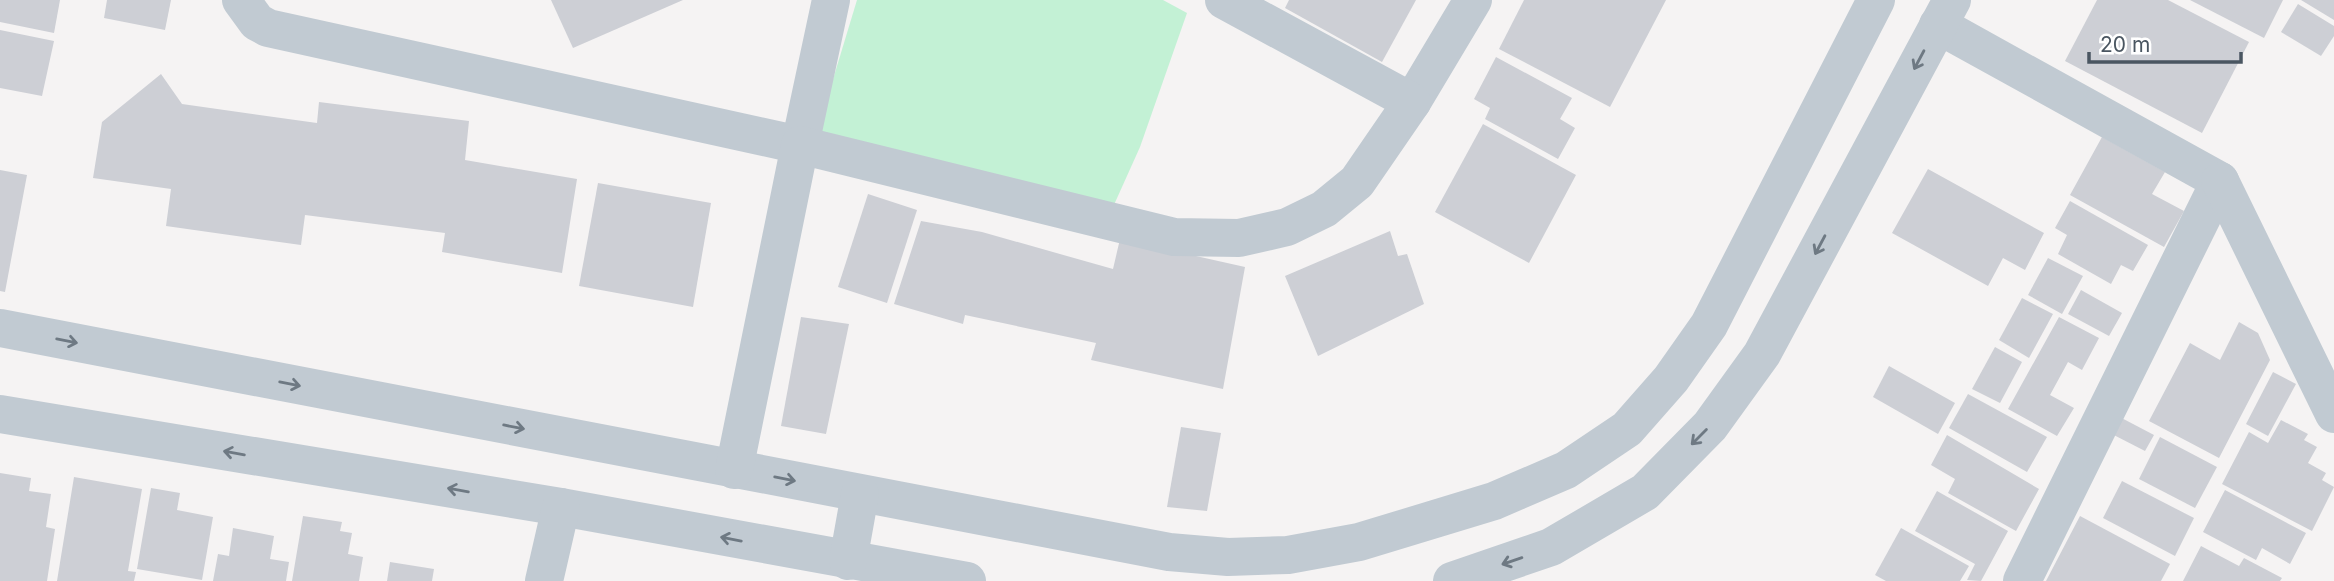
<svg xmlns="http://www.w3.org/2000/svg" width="2334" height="581" viewBox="0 0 2334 581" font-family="Inter,sans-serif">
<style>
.green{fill:#c3f1d5}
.building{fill:#cdcfd5}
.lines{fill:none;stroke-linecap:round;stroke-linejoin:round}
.street{stroke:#c1cad2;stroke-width:38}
.oneway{stroke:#6e7983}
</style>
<rect width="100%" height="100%" fill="#f5f3f3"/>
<path class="green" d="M857 0H1163L1187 13 1140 147 1113 207 814 142Z"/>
<g class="building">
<path d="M0 0H60L54 33 0 22Z"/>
<path d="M107 0H171L165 30 104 18Z"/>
<path d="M551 0H683L573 48Z"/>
<path d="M1289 0H1416L1382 62 1285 8Z"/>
<path d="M1524 0H1666L1610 107 1499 49Z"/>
<path d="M2097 0H2168L2249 42 2202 133 2065 61Z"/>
<path d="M2190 0H2283L2264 38Z"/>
<path d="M2301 0H2334V20Z"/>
<path d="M2298 4 2334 26V36L2321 56 2281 32Z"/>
<path d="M0 30 54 41 42 96 0 88Z"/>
<path d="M1496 57 1572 98 1560 119 1575 128 1558 159 1485 119 1490 108 1474 99Z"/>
<path d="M161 74 182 104 317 123 319 102 469 121 465 160 577 179 562 273 442 252 445 233 305 215 301 245 166 226 171 189 93 178 102 122Z"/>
<path d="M1483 124 1576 175 1529 263 1435 212Z"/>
<path d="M2102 137 2165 172 2152 194 2184 211 2164 247 2070 195Z"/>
<path d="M1928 169 2044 233 2025 270 2003 258 1988 286 1892 233Z"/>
<path d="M0 170 27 175 5 292 0 291Z"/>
<path d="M598 183 711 203 693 307 579 286Z"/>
<path d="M868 194 917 210 887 303 838 287Z"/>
<path d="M2070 201 2148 245 2133 271 2121 265 2111 284 2058 254 2067 235 2055 228Z"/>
<path d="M921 221 982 232 1113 269 1120 239 1245 267 1223 389 1091 360 1096 343 965 315 963 324 894 304Z"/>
<path d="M1390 231 1398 256 1407 254 1424 304 1318 356 1285 276Z"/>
<path d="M2048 258 2083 276 2062 314 2028 295Z"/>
<path d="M2081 290 2122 313 2109 336 2068 314Z"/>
<path d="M2022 298 2053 314 2029 358 1999 340Z"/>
<path d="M801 317 849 324 826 434 781 426Z"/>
<path d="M2059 317 2099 338 2082 370 2068 362 2050 395 2074 408 2057 436 2008 409Z"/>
<path d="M2239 322 2258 333 2270 360 2219 458 2149 421 2190 343 2220 360Z"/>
<path d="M1995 347 2022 362 2000 403 1972 389Z"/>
<path d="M1889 366 1955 403 1938 434 1873 397Z"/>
<path d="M2273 372 2296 384 2268 436 2246 424Z"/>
<path d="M1968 394 2047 437 2027 472 1949 428Z"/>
<path d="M2114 414 2154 435 2145 451 2106 431Z"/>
<path d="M2281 420 2308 434 2304 440 2317 447 2308 463 2326 473 2322 480 2334 487 2312 531 2222 484 2249 432 2268 443Z"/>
<path d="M1181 427 1221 433 1207 511 1167 507Z"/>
<path d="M1947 435 2039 489 2016 531 1948 493 1955 479 1931 465Z"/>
<path d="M2160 437 2217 467 2195 508 2139 479Z"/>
<path d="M0 473 31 478 29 491 51 494 46 527 55 529 47 581H0Z"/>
<path d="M74 477 142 489 128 571 136 572 134 581H57Z"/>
<path d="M2122 481 2194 518 2175 556 2103 518Z"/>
<path d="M151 488 180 493 177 510 213 517 202 580 137 569Z"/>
<path d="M2225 490 2306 533 2290 564 2262 548 2256 560 2203 532Z"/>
<path d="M1937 491 2008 531 1981 581 1967 580 1975 564 1915 531Z"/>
<path d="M303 516 342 522 340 531 352 533 348 554 363 557 359 581H292Z"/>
<path d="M2080 516 2170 564 2161 581H2046Z"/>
<path d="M233 528 274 536 270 559 289 562 286 581H213L218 554 229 556Z"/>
<path d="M1901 528 1969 566 1960 581H1886L1875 575Z"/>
<path d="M2201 546 2239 566 2244 558 2282 578 2280 581H2183Z"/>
<path d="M390 562 434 569 432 581H387Z"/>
</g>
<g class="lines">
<g class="street">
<path d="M241 0 257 22 268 28 800 145 831 0"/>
<path d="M1938 25 2220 181 2022 581"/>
<path d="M1412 102 1473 0"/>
<path d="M2220 181 2334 414"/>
<path d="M0 328 1169 552 1228 557 1288 555 1359 542 1494 501 1566 470 1627 429 1671 379 1709 325 1876 0"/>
<path d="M0 414 561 507 967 581"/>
<path d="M734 470 800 145 1174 237 1239 238 1287 227 1324 209 1357 182 1412 102 1224 0"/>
<path d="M848 561 860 494"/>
<path d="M544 581 561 507"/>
<path d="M1452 581 1551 547 1645 492 1710 426 1762 354 1952 0"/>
</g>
</g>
<defs><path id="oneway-shaft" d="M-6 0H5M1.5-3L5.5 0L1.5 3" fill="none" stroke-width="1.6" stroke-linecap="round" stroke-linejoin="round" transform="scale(1.75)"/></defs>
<g class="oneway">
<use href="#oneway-shaft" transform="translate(1919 60) rotate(118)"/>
<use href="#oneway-shaft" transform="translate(1820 245) rotate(118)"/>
<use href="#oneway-shaft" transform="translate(67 341) rotate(11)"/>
<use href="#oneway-shaft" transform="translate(290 384) rotate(11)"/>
<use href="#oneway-shaft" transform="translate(514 427) rotate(11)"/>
<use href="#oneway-shaft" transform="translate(1699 437) rotate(135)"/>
<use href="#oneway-shaft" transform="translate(234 453) rotate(-170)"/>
<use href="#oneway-shaft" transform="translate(785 479) rotate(11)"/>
<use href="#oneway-shaft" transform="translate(458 490) rotate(-170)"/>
<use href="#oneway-shaft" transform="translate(731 539) rotate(-169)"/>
<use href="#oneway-shaft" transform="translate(1512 561) rotate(161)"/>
</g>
<path d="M2089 52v10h152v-10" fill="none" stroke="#4a5661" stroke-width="3.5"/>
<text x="2100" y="52" font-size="21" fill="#4a5661" stroke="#ffffff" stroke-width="5" paint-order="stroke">20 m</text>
</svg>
